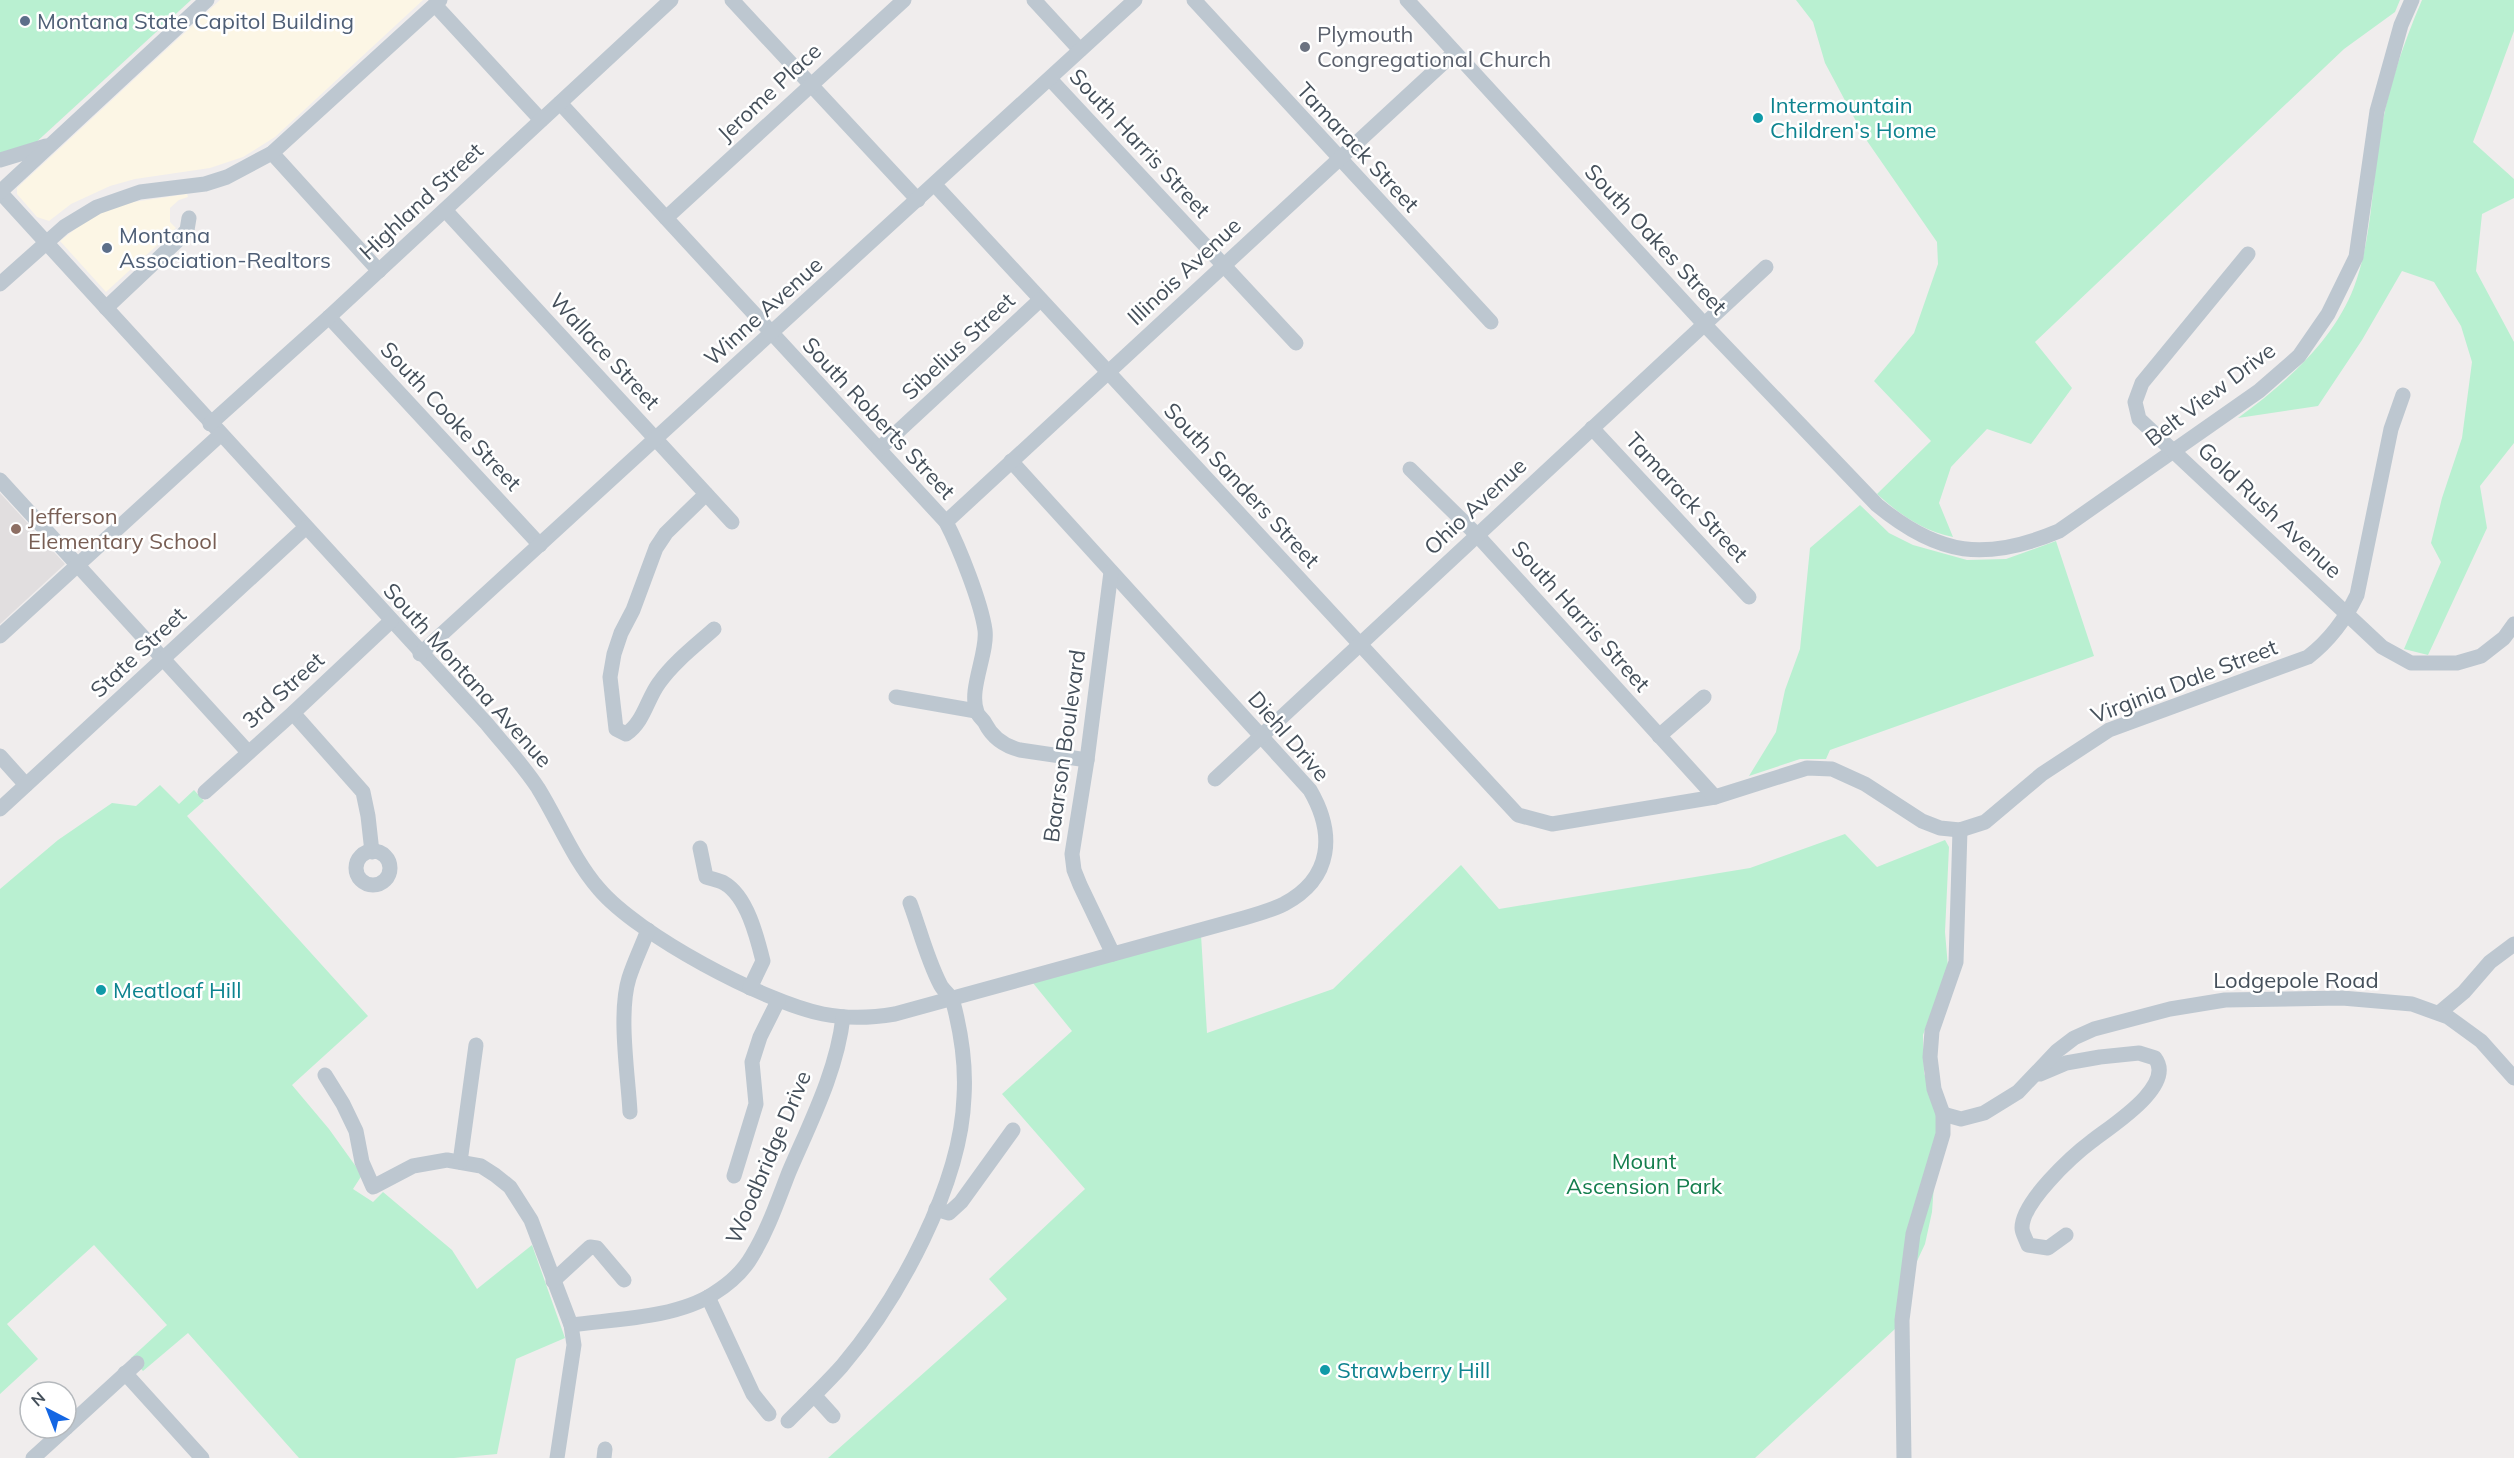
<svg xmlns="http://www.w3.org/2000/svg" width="2514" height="1458" viewBox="0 0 2514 1458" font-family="Mulish,sans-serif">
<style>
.commercial{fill:#fcf6e5}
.education{fill:#e1dedf}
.green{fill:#b9f0d1}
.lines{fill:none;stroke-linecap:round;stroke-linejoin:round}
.minor{stroke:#bdc7d0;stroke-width:15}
.service-dot{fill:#5c6f8a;stroke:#fff;stroke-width:2}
.worship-dot{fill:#6b7280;stroke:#fff;stroke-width:2}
.culture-dot{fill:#0f9aa8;stroke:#fff;stroke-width:2}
.education-dot{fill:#8d6e63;stroke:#fff;stroke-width:2}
.labels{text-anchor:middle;stroke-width:5;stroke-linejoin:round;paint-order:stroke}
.service-label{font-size:22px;fill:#4e5e75;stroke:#fff;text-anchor:start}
.worship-label{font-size:22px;fill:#5b616d;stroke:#fff;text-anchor:start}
.street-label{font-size:22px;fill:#45505b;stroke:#fff}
.culture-label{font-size:22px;fill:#0d838f;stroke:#fff;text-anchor:start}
.education-label{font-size:22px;fill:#785e54;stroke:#fff;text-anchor:start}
.park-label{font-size:22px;fill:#147e4d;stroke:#fff}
</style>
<rect width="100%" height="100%" fill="#f0eded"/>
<g class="commercial">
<path d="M220 0H423L275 137 243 157 210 168 135 179 110 186 71 204 49 221 37 217 17 194V188Z"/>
<path d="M187 194 188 197 179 200 170 208V222L176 228 106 292 60 241 88 219 106 210 127 203Z"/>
</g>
<path class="education" d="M0 493 65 564 0 624Z"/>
<g class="green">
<path d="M0 0H191L32 146 0 158Z"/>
<path d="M1796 0H2400L2395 12 2344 49 2035 342 2072 388 2031 444 1987 429 1951 467 1939 503 1953 537C1923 531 1900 515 1877 494L1931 441 1874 381 1914 333 1938 264 1937 242 1865 138 1825 63 1813 22Z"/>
<path d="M2422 0H2514V31L2473 142 2514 179V198L2482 214 2476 271 2514 342V443L2480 486 2487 528 2428 655 2404 649 2441 562 2431 543 2442 498 2462 438 2472 362 2461 326 2434 282 2402 271 2362 340 2318 406 2238 418C2284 384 2333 342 2354 287 2372 238 2371 193 2379 144 2386 93 2402 47 2422 0Z"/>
<path d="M1860 505 1889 533 1913 545 1967 560 2006 559 2056 541 2094 656 1830 750 1826 759H1800L1749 776 1776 732 1785 690 1800 649 1810 548Z"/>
<path d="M160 785 179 804 194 790 204 801 187 816 368 1016 292 1085 329 1129 362 1175 353 1189 373 1202 383 1192 452 1250 477 1289 532 1245 565 1338 516 1359 497 1454 454 1458H299L188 1333 143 1371 131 1358 167 1325 94 1245 7 1324 38 1359 0 1394V889L58 840 112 803 136 806Z"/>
<path d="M1845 834 1877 867 1945 840 1949 847 1945 932 1948 967 1923 1035 1924 1073 1939 1115 1932 1212 1925 1244 1911 1274 1908 1317 1755 1458H828L1007 1299 989 1279 1085 1189 1002 1094 1072 1031 1033 983 1201 935 1207 1033 1333 989 1461 865 1499 909 1750 868Z"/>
</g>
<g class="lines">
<g class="minor">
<path d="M732 0 918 200"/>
<path d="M1034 0 1080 50"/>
<path d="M1194 0 1491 322"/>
<path d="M1407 0 1704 324 1877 505C1939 556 1985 562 2059 531L2259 391 2299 356 2328 314 2356 257 2377 111 2401 25 2412 0"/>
<path d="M435 5 541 120"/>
<path d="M1050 79 1296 343"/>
<path d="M560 103 946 522C959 547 981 602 985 630 988 653 968 690 977 712 978 716 983 719 985 723 992 737 1004 746 1020 750L1087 760"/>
<path d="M272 153 379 271"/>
<path d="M0 160 46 146"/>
<path d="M935 185 1518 815 1552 824 1715 797 1807 768 1832 769 1865 784 1922 821 1940 828 1960 830 1985 822 2042 774 2109 730 2308 657C2330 640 2345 620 2357 595L2391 429 2403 395"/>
<path d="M0 192 487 724C504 745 523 765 538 788 559 822 573 859 599 889 638 935 764 1002 823 1014 848 1019 871 1018 895 1014L1244 918C1258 914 1272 910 1284 904 1333 878 1335 833 1310 790L1011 461"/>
<path d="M0 192 207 0"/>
<path d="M445 210 732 522"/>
<path d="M666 218 904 0"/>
<path d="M2248 254 2142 383 2135 402 2139 419 2382 647 2411 663H2457L2481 656 2504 638 2514 624"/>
<path d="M0 284 64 227 97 207 140 192 205 184 227 177 272 153 440 0"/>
<path d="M106 308 176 242 187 230 189 218"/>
<path d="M329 317 540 545"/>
<path d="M210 424 329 317 671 0"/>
<path d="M1592 428 1749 597"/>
<path d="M879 449 1040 300"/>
<path d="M1410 469 1477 535 1715 797"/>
<path d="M0 480 248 752"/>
<path d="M706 494 666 533 656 548 633 610 621 633 614 654 610 677 616 729 626 734C644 722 647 699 659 683 674 662 695 646 714 629"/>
<path d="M946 522 1454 53"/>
<path d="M1111 572 1087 760 1072 854 1074 870 1080 885 1113 954"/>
<path d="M0 636 220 435"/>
<path d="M420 654 1135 0"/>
<path d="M896 697 976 711"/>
<path d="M293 713 363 792 368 816 372 852"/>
<path d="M1659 736 1704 697"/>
<path d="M0 756 26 785"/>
<path d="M1215 779 1766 267"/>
<path d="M205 792 293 713 391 621"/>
<path d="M0 809 305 528"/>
<path d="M700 848 706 877C711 879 719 880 724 883 747 896 757 937 763 961L750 988"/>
<circle cx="373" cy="868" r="17"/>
<path d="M2439 1013 2464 992 2490 962 2514 944"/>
<path d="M2040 1074 2066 1063 2100 1057 2139 1053 2155 1058C2176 1086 2111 1126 2092 1141 2072 1156 2022 1202 2022 1228 2022 1233 2026 1239 2028 1245L2048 1248 2066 1235"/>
<path d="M325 1075 343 1104 356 1131 362 1162 373 1187 413 1166 447 1160 481 1166 495 1175 510 1187 531 1220 571 1325 574 1345 557 1458"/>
<path d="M630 1112C628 1075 618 1013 629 978 634 962 642 946 648 930"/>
<path d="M1943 1114 1961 1119 1984 1113 2018 1092 2057 1051 2074 1038 2094 1029 2170 1009 2225 1000 2342 998 2412 1004 2448 1017 2481 1041 2514 1078"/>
<path d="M460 1162 476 1045"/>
<path d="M734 1176 756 1104 752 1062 760 1037 778 1001"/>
<path d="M936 1209 949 1213 961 1202 1013 1130"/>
<path d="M553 1281 590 1247 597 1248 624 1280"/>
<path d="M708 1297 753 1394 769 1414"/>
<path d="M571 1325C615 1319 676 1318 713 1294 729 1284 743 1272 752 1256 768 1230 778 1200 789 1172 810 1123 837 1071 843 1017"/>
<path d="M125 1373 202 1458"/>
<path d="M814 1395 833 1416"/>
<path d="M788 1421C806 1403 825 1385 842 1366 898 1300 961 1185 964 1097 966 1066 961 1032 953 1002 951 995 943 991 940 984 927 959 920 930 910 903"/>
<path d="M66 1428 137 1363"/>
<path d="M33 1458 66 1428"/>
<path d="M604 1458 605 1449"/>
<path d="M1904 1458 1902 1320 1913 1234 1943 1134V1114L1934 1089 1930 1057 1932 1031 1956 962 1960 830"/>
</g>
</g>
<g class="service-dot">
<circle cx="25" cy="21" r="6"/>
<circle cx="107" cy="248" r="6"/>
</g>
<circle class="worship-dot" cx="1305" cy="47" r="6"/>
<g class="culture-dot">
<circle cx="1758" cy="118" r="6"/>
<circle cx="101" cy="990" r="6"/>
<circle cx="1325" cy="1370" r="6"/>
</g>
<circle class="education-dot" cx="16" cy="529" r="6"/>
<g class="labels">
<g class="service-label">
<text x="37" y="29">Montana State Capitol Building</text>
<text x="119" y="243">Montana<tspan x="119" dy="25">Association-Realtors</tspan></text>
</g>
<g class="worship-label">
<text x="1317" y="42">Plymouth<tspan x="1317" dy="25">Congregational Church</tspan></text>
</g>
<g class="street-label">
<text transform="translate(769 92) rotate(-43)" y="8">Jerome Place</text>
<text transform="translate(1140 143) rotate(47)" y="8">South Harris Street</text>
<text transform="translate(1358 147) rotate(47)" y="8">Tamarack Street</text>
<text transform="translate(421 201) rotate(-43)" y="8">Highland Street</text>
<text transform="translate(1656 239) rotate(47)" y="8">South Oakes Street</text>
<text transform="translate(1184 271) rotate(-43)" y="8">Illinois Avenue</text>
<text transform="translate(763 311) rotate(-42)" y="8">Winne Avenue</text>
<text transform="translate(958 346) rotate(-43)" y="8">Sibelius Street</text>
<text transform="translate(605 351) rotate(47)" y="8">Wallace Street</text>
<text transform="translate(2210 394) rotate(-37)" y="8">Belt View Drive</text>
<text transform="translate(451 416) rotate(47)" y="8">South Cooke Street</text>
<text transform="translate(879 418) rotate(47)" y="8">South Roberts Street</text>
<text transform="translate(1242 485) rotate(47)" y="8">South Sanders Street</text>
<text transform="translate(1687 497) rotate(47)" y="8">Tamarack Street</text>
<text transform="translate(1475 506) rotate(-43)" y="8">Ohio Avenue</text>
<text transform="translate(2270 510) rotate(43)" y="8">Gold Rush Avenue</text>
<text transform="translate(1581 616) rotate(48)" y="8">South Harris Street</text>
<text transform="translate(138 652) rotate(-43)" y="8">State Street</text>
<text transform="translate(468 675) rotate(48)" y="8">South Montana Avenue</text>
<text transform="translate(2184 681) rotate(-21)" y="8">Virginia Dale Street</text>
<text transform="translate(283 690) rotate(-42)" y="8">3rd Street</text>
<text transform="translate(1289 736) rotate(49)" y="8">Diehl Drive</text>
<text transform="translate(1064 746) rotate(-82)" y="8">Baarson Boulevard</text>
<text x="2296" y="988">Lodgepole Road</text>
<text transform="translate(768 1157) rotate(-67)" y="8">Woodbridge Drive</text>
</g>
<g class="culture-label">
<text x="1770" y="113">Intermountain<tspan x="1770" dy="25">Children's Home</tspan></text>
<text x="113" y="998">Meatloaf Hill</text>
<text x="1337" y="1378">Strawberry Hill</text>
</g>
<g class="education-label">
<text x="28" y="524">Jefferson<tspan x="28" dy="25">Elementary School</tspan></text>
</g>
<g class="park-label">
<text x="1644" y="1169">Mount<tspan x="1644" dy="25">Ascension Park</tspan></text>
</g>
</g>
<g transform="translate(48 1410) rotate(318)"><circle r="28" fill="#ffffff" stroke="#b5b9bd" stroke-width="1.5"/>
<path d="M0-4.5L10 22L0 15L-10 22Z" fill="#1466e3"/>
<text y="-9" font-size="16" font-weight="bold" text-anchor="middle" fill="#45505b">N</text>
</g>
</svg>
